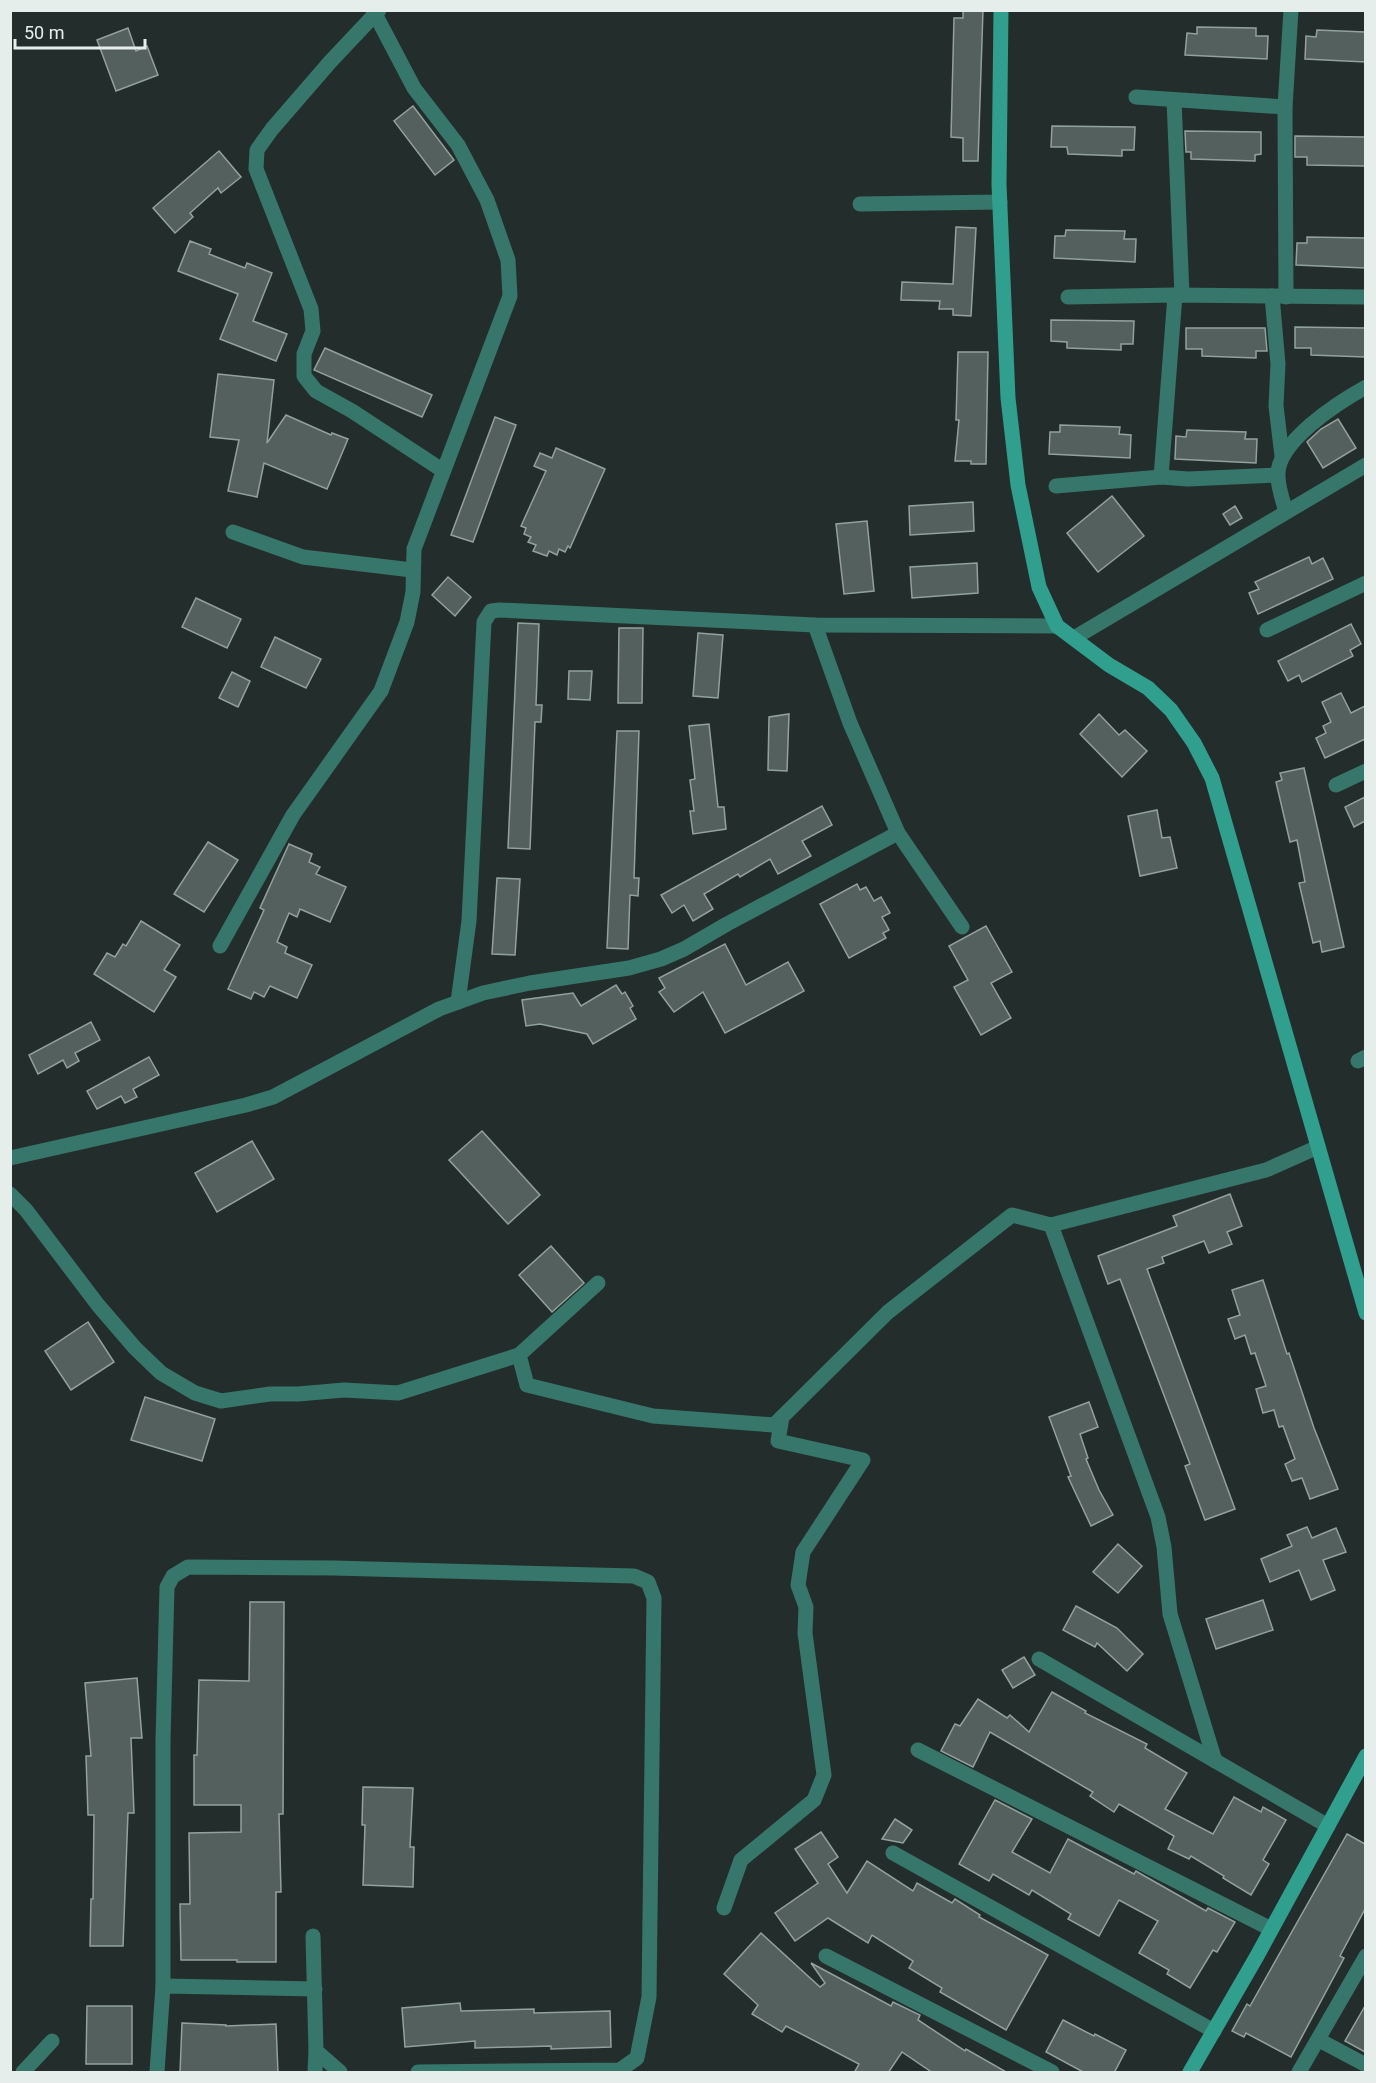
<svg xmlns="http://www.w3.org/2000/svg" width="1376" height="2083" viewBox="0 0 1376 2083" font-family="Roboto,sans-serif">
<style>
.building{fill:#53605d;stroke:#93a19d;stroke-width:1.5}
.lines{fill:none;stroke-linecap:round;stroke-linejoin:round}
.minor{stroke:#37766a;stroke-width:15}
.secondary{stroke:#309f8d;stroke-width:15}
</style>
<rect width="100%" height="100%" fill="#232e2c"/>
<g class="building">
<path d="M963 10H983L978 161H963V138L951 137 954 18H963Z"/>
<path d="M1197 27 1256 28V36H1268L1267 59 1185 55 1187 33 1197 34Z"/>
<path d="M128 28 136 51 147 46 158 75 116 91 97 40Z"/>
<path d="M1317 30 1365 32V62L1305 59 1306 36 1316 37Z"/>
<path d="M413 106 454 160 435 175 394 121Z"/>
<path d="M1052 126 1135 127 1134 150H1122V156L1068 154 1067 147H1051Z"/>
<path d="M1185 131 1261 132V154L1255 155V161L1191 159V152H1186Z"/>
<path d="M1295 136 1365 137V166L1307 165V157H1295Z"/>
<path d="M219 151 241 177 221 193 218 188 190 213 193 217 175 233 153 208Z"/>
<path d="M956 227 976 228 971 316 953 315V309H939L940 301 901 300 902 282 953 284Z"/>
<path d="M1066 230 1125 231 1124 239H1136L1135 262 1054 258 1055 236H1065Z"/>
<path d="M1307 237 1365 238V268L1296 265 1297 243H1307Z"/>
<path d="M190 241 211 249 209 254 245 268 247 263 272 273 253 321 287 334 276 361 220 339 238 294 178 271Z"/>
<path d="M1051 320 1134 321 1133 344H1121V350L1067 348V342L1051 341Z"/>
<path d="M1295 327 1365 328V357L1311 355V348H1295Z"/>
<path d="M1186 328H1265L1267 351H1256V358L1202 356V349H1186Z"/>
<path d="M325 348 432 395 422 417 314 370Z"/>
<path d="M958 352H988L986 464H971V461H955L959 420H956Z"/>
<path d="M218 374 274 380 267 443 286 415 331 435 332 433 348 439 327 489 264 463 257 497 228 491 239 440 210 437Z"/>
<path d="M495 417 516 425 473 542 451 535Z"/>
<path d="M1338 419 1356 448 1323 468 1307 442 1321 429Z"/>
<path d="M1060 425 1120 427 1119 434 1131 435 1130 458 1049 454 1050 432H1060Z"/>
<path d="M1187 430 1246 432 1245 439H1257L1256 463 1175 459 1176 436 1186 437Z"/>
<path d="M556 448 605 469 570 548 568 546 565 552 559 549 557 555 549 551 547 556 533 551 536 545 528 542 531 537 524 534 526 528 521 526 546 471 534 466 540 453 552 458Z"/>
<path d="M1112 496 1144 536 1098 572 1067 533Z"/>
<path d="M973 502 974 531 910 535 909 506Z"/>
<path d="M1235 506 1242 518 1230 525 1223 514Z"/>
<path d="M867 521 874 591 844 594 836 524Z"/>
<path d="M1309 557 1312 564 1323 558 1333 579 1258 614 1249 593 1259 589 1255 582Z"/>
<path d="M977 563 978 593 912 598 910 567Z"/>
<path d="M448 577 471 597 455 616 432 595Z"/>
<path d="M196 598 241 619 227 648 182 627Z"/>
<path d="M518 623 539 624 536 705H542L541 722H535L530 849 508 848Z"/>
<path d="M1351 624 1361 644 1350 650 1353 656 1302 682 1299 675 1288 681 1278 661Z"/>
<path d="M619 628H643L642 703H618Z"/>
<path d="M698 633 723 635 718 698 693 696Z"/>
<path d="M275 637 321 659 306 688 261 667Z"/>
<path d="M569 671H592L590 700 568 699Z"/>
<path d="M232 672 250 681 238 707 219 698Z"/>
<path d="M1341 693 1351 713 1365 706V739L1325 758 1316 738 1326 733 1323 726 1331 722 1322 702Z"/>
<path d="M789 714 787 771 768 770 769 717Z"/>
<path d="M1099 714 1119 735 1125 730 1147 751 1122 777 1080 734Z"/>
<path d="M709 724 718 807H724L726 829 693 834 690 811H694L690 780 695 779 689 726Z"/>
<path d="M617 731H639L634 878H639L638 896 630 895 628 949 607 948Z"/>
<path d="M1304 768 1344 947 1322 952 1320 941 1313 943 1299 883 1305 882 1297 840 1290 842 1276 782 1282 780 1280 773Z"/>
<path d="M1365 797V821L1354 827 1345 807Z"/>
<path d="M822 806 832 825 802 841 811 856 778 874 770 859 740 877 738 874 704 894 713 909 693 921 684 905 672 913 661 895Z"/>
<path d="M1157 810 1162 838 1170 837 1177 868 1140 876 1128 816Z"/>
<path d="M208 842 238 860 204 912 174 894Z"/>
<path d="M289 844 312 854 309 862 320 867 316 874 346 887 330 922 300 909 297 917 289 913 277 942 287 947 285 953 312 965 297 998 270 986 264 997 254 992 251 999 228 989 264 910 260 908Z"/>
<path d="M497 878 520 879 515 955 492 954Z"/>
<path d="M857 884 860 890 866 887 874 901 881 897 890 913 882 917 889 930 883 933 886 938 849 958 820 904Z"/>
<path d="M141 921 180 945 164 970 176 977 154 1012 94 974 107 953 115 957 123 944 126 946Z"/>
<path d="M986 926 1012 972 991 983 1011 1018 981 1035 954 987 968 980 949 946Z"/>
<path d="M725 944 746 985 788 962 804 991 725 1033 703 992 674 1012 659 992 665 988 659 978Z"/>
<path d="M616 985 622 994 625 992 633 1006 630 1008 636 1019 593 1044 587 1034 540 1024 526 1026 522 1000 573 993 581 1006Z"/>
<path d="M91 1022 100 1040 75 1053 79 1061 67 1068 63 1060 38 1074 29 1055Z"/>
<path d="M149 1057 159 1075 133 1089 137 1097 125 1103 121 1096 97 1109 87 1091Z"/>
<path d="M482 1131 540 1195 508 1224 449 1160Z"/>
<path d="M252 1141 274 1179 217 1212 195 1173Z"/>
<path d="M1230 1194 1242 1226 1227 1232 1232 1244 1209 1253 1204 1241 1162 1257 1164 1263 1147 1269 1235 1509 1205 1520 1185 1466 1190 1464 1120 1279 1108 1284 1098 1256 1177 1226 1173 1216Z"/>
<path d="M551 1246 584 1283 552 1312 519 1275Z"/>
<path d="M1263 1280 1287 1354 1289 1353 1314 1428 1338 1489 1310 1499 1302 1478 1292 1481 1285 1464 1295 1459 1283 1426 1279 1427 1274 1410 1263 1413 1256 1389 1266 1386 1255 1353 1251 1354 1245 1335 1235 1339 1228 1319 1240 1315 1232 1290Z"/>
<path d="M88 1322 114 1362 71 1390 45 1351Z"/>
<path d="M145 1397 215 1419 202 1461 131 1440Z"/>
<path d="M1089 1402 1098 1427 1080 1434 1088 1458 1086 1459 1099 1490 1113 1515 1091 1526 1068 1477 1071 1476 1049 1417Z"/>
<path d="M1307 1527 1312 1538 1336 1528 1346 1552 1323 1560 1335 1590 1311 1600 1299 1570 1270 1582 1261 1559 1292 1546 1287 1535Z"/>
<path d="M1118 1544 1142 1566 1118 1593 1093 1572Z"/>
<path d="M1263 1600 1273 1630 1216 1649 1206 1619Z"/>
<path d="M250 1602H284L283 1814H279L281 1892H276V1962H237V1960H181L180 1904H190L189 1833 241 1832V1805H194V1755H197L199 1680 249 1681Z"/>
<path d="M1076 1606 1117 1628 1143 1654 1127 1671 1097 1643 1095 1647 1063 1630Z"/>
<path d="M1024 1657 1035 1675 1013 1688 1002 1670Z"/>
<path d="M137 1678 142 1738H131L134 1813H128L123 1946H90L91 1899H93L94 1815H88L86 1756H91L85 1683Z"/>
<path d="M1052 1692 1086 1711 1085 1713 1147 1744 1145 1748 1187 1773 1165 1809 1213 1834 1234 1797 1261 1812 1263 1807 1286 1820 1263 1860 1269 1864 1251 1895 1223 1878 1224 1876 1191 1856 1189 1859 1168 1849 1174 1836 1119 1804 1114 1812 1090 1796 1093 1792 990 1732 973 1767 941 1751 955 1724 960 1726 978 1699 1007 1718 1010 1715 1029 1732Z"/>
<path d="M363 1787 413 1788 410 1847H414L413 1887 363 1885 365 1825H362Z"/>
<path d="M995 1800 1032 1819 1012 1852 1050 1873 1068 1839 1134 1874 1136 1871 1141 1874 1206 1911 1208 1908 1235 1922 1217 1952 1213 1950 1190 1988 1167 1974 1169 1970 1139 1953 1158 1921 1119 1900 1099 1936 1068 1919 1071 1914 1032 1890 1029 1895 993 1874 989 1881 959 1864Z"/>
<path d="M895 1819 912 1830 903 1843 882 1839Z"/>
<path d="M821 1832 838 1857 828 1864 847 1893 867 1861 913 1891 917 1883 952 1903 955 1899 980 1915 979 1917 1048 1955 1006 2030 940 1992 942 1988 909 1968 913 1961 872 1935 868 1943 828 1918 795 1941 775 1913 818 1883 795 1849Z"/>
<path d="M1347 1834 1365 1844V1909L1340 1956 1344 1958 1291 2057 1246 2033 1244 2037 1232 2031 1247 2004 1250 2006Z"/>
<path d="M761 1933 820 1987 825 1983 811 1963 891 2006 893 2002 920 2015 918 2020 965 2051 966 2049 1008 2073H933L902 2052 888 2073H854L859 2064 786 2026 782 2032 752 2014 758 2005 724 1974Z"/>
<path d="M460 2003 461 2011 534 2009V2013L610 2011 611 2047 551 2049V2046L475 2048V2041L405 2047 402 2008Z"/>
<path d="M87 2006H132V2064H86Z"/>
<path d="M1365 2006V2052L1345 2041Z"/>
<path d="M1063 2020 1094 2036 1095 2034 1126 2050 1114 2073H1085L1046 2052Z"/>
<path d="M182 2023 226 2025V2026L276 2024 278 2073H180Z"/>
</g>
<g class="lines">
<g class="minor">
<path d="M379 10 330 62 272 129 257 150 256 169 311 309 313 331 304 354V376L316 391 352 411 442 470"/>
<path d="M1136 97 1285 107"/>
<path d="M1174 100 1182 295"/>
<path d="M860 204 1000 202"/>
<path d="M1272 296 1278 364 1276 406 1282 456"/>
<path d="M1068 297 1175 295 1366 297"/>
<path d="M1286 297 1285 107 1291 10"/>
<path d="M1161 477 1175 295"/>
<path d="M1056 486 1161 477 1188 479 1277 475"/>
<path d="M1286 512C1283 501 1278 488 1278 476 1276 442 1339 402 1366 387"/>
<path d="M233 532 303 557 412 570"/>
<path d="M815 625 850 723 898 833 962 927"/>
<path d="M1267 630 1366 583"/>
<path d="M1074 638 1366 465"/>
<path d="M1336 785 1366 771"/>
<path d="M220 946 293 815 381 691 407 622 413 592 414 549 510 296 508 260 487 200 458 145 414 88 373 10"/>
<path d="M458 1002 469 921 484 622 491 611 500 610 815 625 1057 626"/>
<path d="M1358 1061 1366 1057"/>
<path d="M10 1158 246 1105 273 1097 439 1009 483 993 530 983 629 968 661 959 684 949 727 924 898 833"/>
<path d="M10 1194 26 1210 98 1305 135 1348 161 1373 195 1393 221 1401 270 1394H298L344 1390 398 1393 519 1355"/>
<path d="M1051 1225 1158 1517 1164 1547 1170 1614 1215 1761"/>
<path d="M598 1283 519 1355 527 1385 653 1416 774 1425 888 1312 1012 1215 1051 1225 1266 1170 1318 1147"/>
<path d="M1039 1659 1328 1826"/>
<path d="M918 1750 1271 1929"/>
<path d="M893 1853 1214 2031"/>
<path d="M724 1908 741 1860 814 1800 824 1775 805 1633 806 1607 798 1585 803 1552 863 1460 778 1441 782 1417"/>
<path d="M313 1936 316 2051 340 2072"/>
<path d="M826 1956 1052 2072"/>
<path d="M163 1986V1740L167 1587 173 1576 188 1567 334 1568 634 1576 648 1582 654 1598 649 1997 637 2058 620 2070 418 2072"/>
<path d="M1319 2040 1366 2065"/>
<path d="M23 2072 52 2041"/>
<path d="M157 2072 163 1986 315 1989"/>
<path d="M315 2072 316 2051"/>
<path d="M1299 2072 1366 1956"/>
</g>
<g class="secondary">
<path d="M1001 10 999 184 1008 398 1018 485 1039 587 1057 626 1109 665 1148 688 1171 710 1194 743 1212 778 1366 1313"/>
<path d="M1190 2072 1257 1956 1366 1756"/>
</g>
</g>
<rect width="1376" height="2083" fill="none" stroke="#e6eeec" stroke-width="24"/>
<path d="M15 39v9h130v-9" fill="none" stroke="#e6eeec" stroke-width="3"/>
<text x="24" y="39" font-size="18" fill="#e6eeec" stroke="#232e2c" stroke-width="4.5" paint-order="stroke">50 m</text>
</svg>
